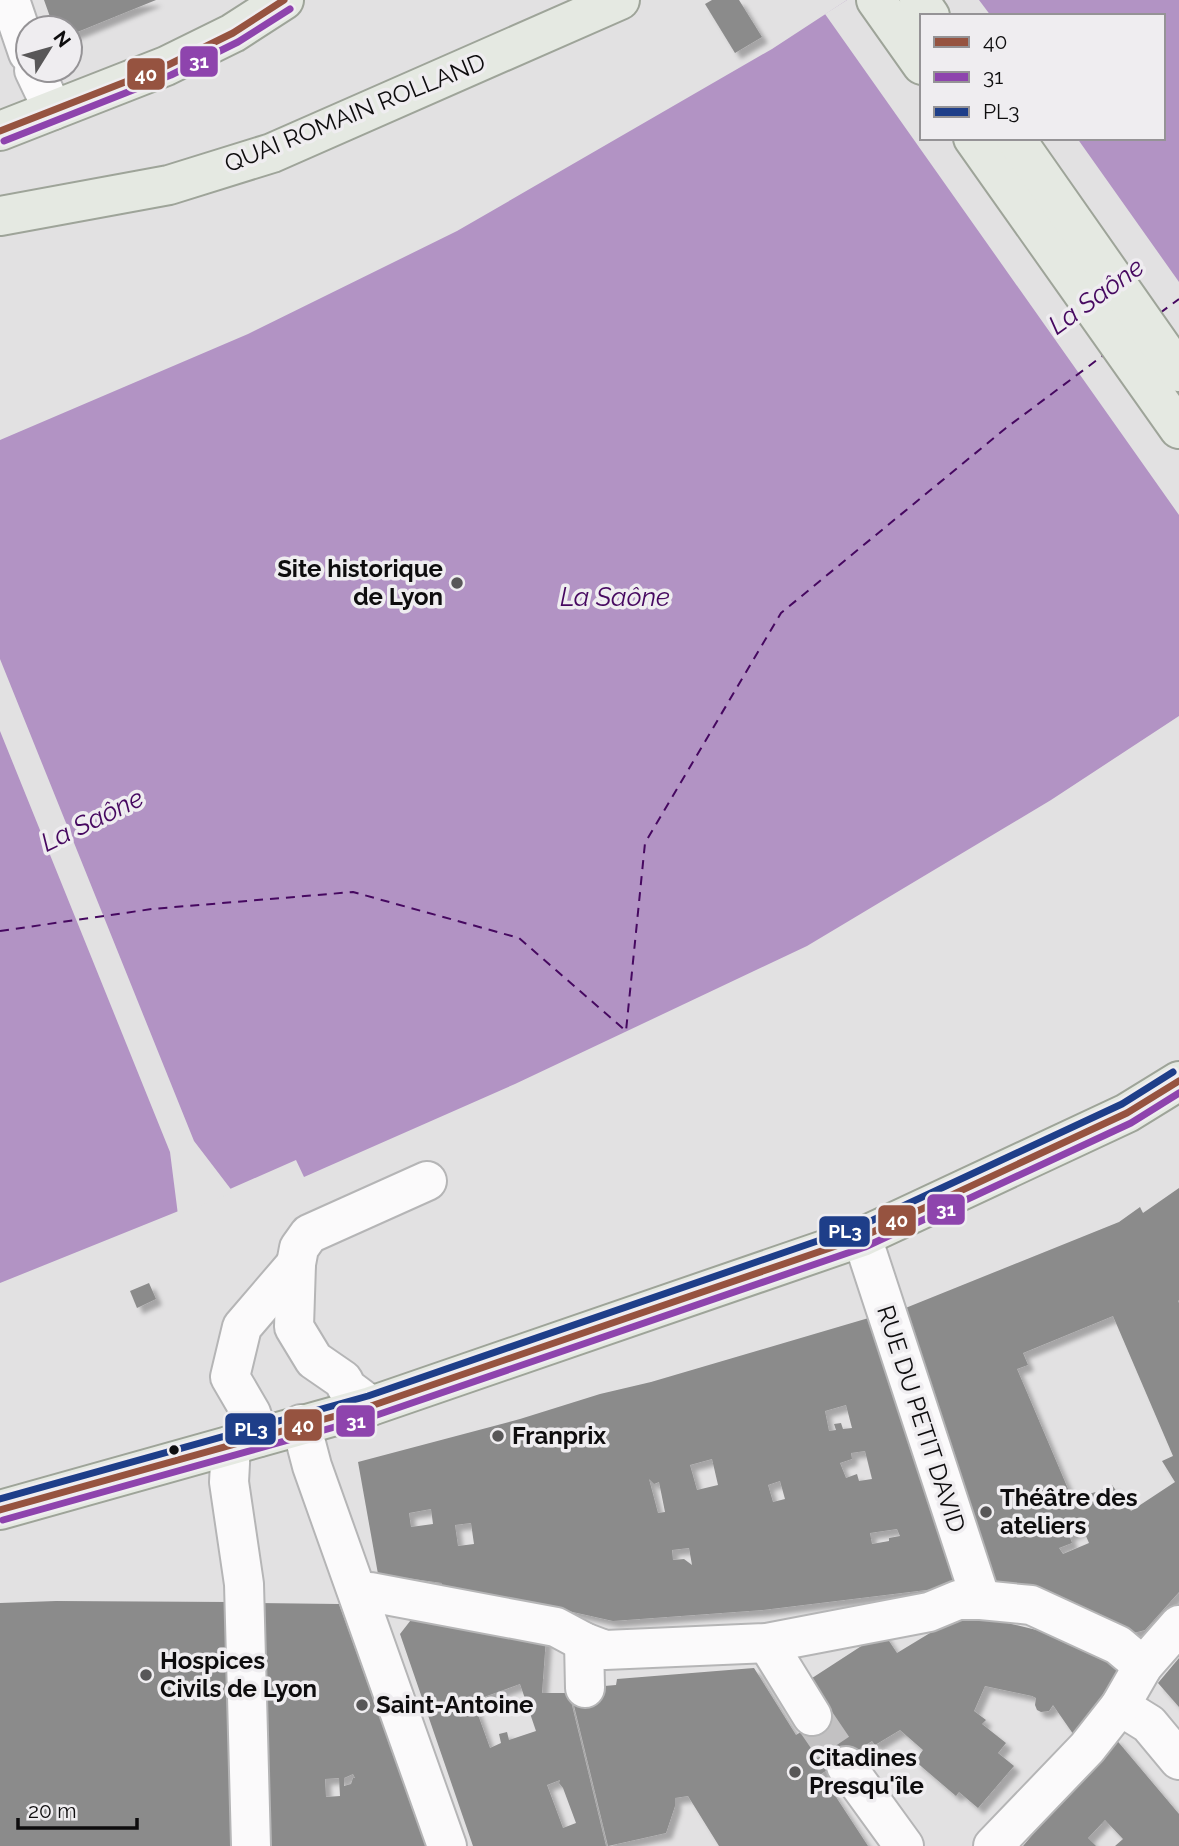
<svg xmlns="http://www.w3.org/2000/svg" width="1179" height="1846" viewBox="0 0 1179 1846" font-family="Raleway,sans-serif">
<style>
.water{fill:#b293c4;fill-rule:evenodd}
.pier{fill:#e2e1e2}
.lines{fill:none;stroke-linecap:round;stroke-linejoin:round}
.ferry{stroke:#460860;stroke-width:2;stroke-dasharray:9 7;stroke-linecap:butt}
.building{fill:#8b8b8b;fill-rule:evenodd;filter:url(#shadow)}
.minor-tunnel{stroke:#c2c1c2;stroke-width:38;stroke-dasharray:38 19;stroke-linecap:butt}
.minor-casing{stroke:#b5b5b6;stroke-width:42}
.major-casing{stroke:#9ea499;stroke-width:42}
.minor{stroke:#fbfafb;stroke-width:38}
.major{stroke:#e5e9e2;stroke-width:38}
.bus-1-casing{stroke:#efedf0;stroke-width:12}
.bus-2-casing{stroke:#efedf0;stroke-width:12}
.bus-3-casing{stroke:#efedf0;stroke-width:12}
.bus-1{stroke:#965340;stroke-width:7}
.bus-2{stroke:#8e44ad;stroke-width:7}
.bus-3{stroke:#1e3e89;stroke-width:7}
.poi-dot{fill:#585758;stroke:#efedf0;stroke-width:2.5}
.bus-dot{fill:#0e0d0e;stroke:#efedf0;stroke-width:2.5}
.labels{text-anchor:middle;stroke-width:7;stroke-linejoin:round;paint-order:stroke}
.street-label{font-size:24px;fill:#0e0d0e;stroke:#efedf0}
.poi-label{font-size:24px;font-weight:bold;fill:#0e0d0e;stroke:#efedf0;text-anchor:start}
.water-label{font-size:26px;font-style:italic;fill:#460860;stroke:#efedf0}
.line-badge{stroke:#efedf0;stroke-width:2.5}
.badge-label{font-size:19px;text-anchor:middle;font-weight:bold;fill:#fff}
</style>
<defs>
<filter id="shadow"><feDropShadow dx="6" dy="6" stdDeviation="2" flood-color="#0004"/></filter>
</defs>
<rect width="100%" height="100%" fill="#e2e1e2"/>
<path class="water" d="M847 0H1179V716L1051 800 807 946 515 1084 304 1177 296 1160 196 1204 0 1283V440L248 334 457 231 772 49ZM922 16H1163V138H922Z"/>
<g class="pier">
<path d="M847 0H979L991 16H922V138H1077L1179 282V515L825 14Z"/>
<path d="M0 659 194 1141 233 1192 178 1215 170 1152 0 731Z"/>
</g>
<g class="lines">
<g class="ferry">
<path d="M1160 313 1179 299"/>
<path d="M0 931 152 909 353 892 519 938 626 1031 645 843 781 613 1006 428 1105 354"/>
</g>
</g>
<g class="building">
<path d="M44 0H156L70 35V28H54Z"/>
<path d="M712 0H739L762 37 735 53 705 4Z"/>
<path d="M1179 1188V1300L1178 1301 1179 1303V1592L1145 1630 1126 1635 993 1587 903 1309 1119 1222 1140 1207 1143 1213ZM1113 1316 1173 1456 1162 1461 1175 1482 1131 1511 1112 1485 1096 1492 1084 1495 1074 1503 1017 1369 1028 1365 1023 1353ZM1083 1529 1089 1543 1063 1554 1059 1548 1072 1543 1069 1535Z"/>
<path d="M149 1283 156 1299 137 1308 130 1291Z"/>
<path d="M872 1317 959 1586 763 1610 613 1621 546 1606 442 1586V1583L378 1574 358 1462 520 1419 600 1394 651 1382ZM846 1405 852 1428 843 1429 841 1423 834 1424 836 1430 829 1431 825 1411ZM865 1451 872 1479 859 1481 857 1474 846 1478 840 1463 852 1459 851 1453ZM712 1459 718 1485 697 1490 690 1465ZM649 1479 654 1484 659 1482 665 1512 658 1513ZM780 1481 785 1499 773 1502 768 1485ZM431 1509 433 1524 411 1527 409 1513ZM471 1523 474 1544 458 1546 455 1525ZM897 1529 900 1536 889 1538V1541L872 1544 870 1533ZM689 1548 692 1565 684 1559 673 1560 672 1550Z"/>
<path d="M56 1601 229 1602 237 1846H0V1603Z"/>
<path d="M257 1603 339 1604 426 1846H262ZM353 1774 355 1778H353L351 1784 344 1786V1778ZM339 1778 340 1796 326 1797 325 1779Z"/>
<path d="M959 1611 1065 1637 1121 1667 1078 1741 1053 1705 1049 1711 1041 1712 1037 1710 1035 1705 1036 1698 1032 1696 985 1686 974 1711 986 1720 982 1724 1006 1743 998 1753 1014 1766 978 1808 959 1792 956 1796 915 1761 923 1750 900 1730 875 1745 872 1741 821 1774 868 1846H719L688 1796 675 1798V1806L666 1833 608 1846 570 1689 616 1685 617 1679 754 1668 796 1735 828 1715 806 1682 883 1632 897 1653 958 1616Z"/>
<path d="M414 1616 546 1638 542 1693H569L606 1846H473L400 1634ZM520 1684 536 1731 509 1740 507 1732 499 1734 501 1743 490 1748 473 1701ZM560 1780 559 1783 563 1788 576 1823 563 1828 547 1785Z"/>
<path d="M1179 1658V1707L1158 1683Z"/>
<path d="M1114 1737 1179 1814V1846H1115L1123 1839 1105 1820 1088 1838 1096 1846H1023Z"/>
</g>
<g class="lines">
<path class="minor-tunnel" d="M812 1716 846 1766"/>
<g class="minor-casing">
<g id="minor">
<path d="M10 0 28 53"/>
<path d="M34 70 53 110"/>
<path d="M862 1237 981 1600"/>
<path d="M371 1406 347 1388 343 1380 314 1360 294 1327 296 1264 299 1248 309 1234 427 1181"/>
<path d="M301 1424 312 1466 447 1846"/>
<path d="M259 1437 251 1413 230 1377 242 1327 296 1264"/>
<path d="M231 1445 229 1482 244 1584 251 1846"/>
<path d="M360 1597 370 1592 556 1627 584 1642 605 1650 767 1643 929 1612 958 1600H981L1031 1605 1118 1645 1143 1666"/>
<path d="M584 1642 585 1688"/>
<path d="M767 1643 812 1716"/>
<path d="M1120 1706 1149 1724 1179 1760"/>
<path d="M846 1766 904 1846"/>
<path d="M993 1846 1087 1748 1120 1706 1143 1666 1179 1625"/>
</g>
</g>
<g class="major-casing">
<g id="major">
<path d="M876 0 922 65"/>
<path d="M919 0 930 16"/>
<path d="M0 131 166 66 233 33 284 0"/>
<path d="M973 138 1179 429"/>
<path d="M1015 138 1179 372"/>
<path d="M0 216 169 185 272 153 620 0"/>
<path d="M0 1510 371 1406 862 1237 1127 1113 1179 1081"/>
</g>
</g>
<use href="#minor" class="minor"/>
<use href="#major" class="major"/>
<g class="bus-1-casing">
<g id="bus-1">
<path d="M0 131 166 66 233 33 284 0"/>
<path d="M0 1510 371 1406 862 1237 1127 1113 1179 1081"/>
</g>
</g>
<g class="bus-2-casing">
<g id="bus-2">
<path d="M4 141 171 75 238 42 290 9"/>
<path d="M3 1520 374 1416 865 1247 1131 1123 1179 1093"/>
</g>
</g>
<g class="bus-3-casing">
<path id="bus-3" d="M0 1499 368 1396 858 1227 1122 1104 1173 1072"/>
</g>
<use href="#bus-1" class="bus-1"/>
<use href="#bus-2" class="bus-2"/>
<use href="#bus-3" class="bus-3"/>
</g>
<g class="poi-dot">
<circle cx="457" cy="583" r="7"/>
<circle cx="498" cy="1436" r="7"/>
<circle cx="986" cy="1512" r="7"/>
<circle cx="146" cy="1675" r="7"/>
<circle cx="362" cy="1705" r="7"/>
<circle cx="795" cy="1772" r="7"/>
</g>
<circle class="bus-dot" cx="174" cy="1450" r="6"/>
<g class="labels">
<g class="street-label">
<text transform="translate(355 113) rotate(-22)" y="8">QUAI ROMAIN ROLLAND</text>
<text transform="translate(921 1419) rotate(72)" y="8">RUE DU PETIT DAVID</text>
</g>
<g class="poi-label">
<text x="443" y="577" text-anchor="end">Site historique<tspan x="443" dy="28">de Lyon</tspan></text>
<text x="512" y="1444">Franprix</text>
<text x="1000" y="1506">Théâtre des<tspan x="1000" dy="28">ateliers</tspan></text>
<text x="160" y="1669">Hospices<tspan x="160" dy="28">Civils de Lyon</tspan></text>
<text x="376" y="1713">Saint-Antoine</text>
<text x="809" y="1766">Citadines<tspan x="809" dy="28">Presqu'île</tspan></text>
</g>
<g class="water-label">
<text transform="translate(1096 296) rotate(-36)" y="9">La Saône</text>
<text x="615" y="606">La Saône</text>
<text transform="translate(92 820) rotate(-26)" y="9">La Saône</text>
</g>
</g>
<g class="line-badge">
<rect x="179" y="45" width="40" height="33" rx="7" fill="#8e44ad"/>
<rect x="126" y="57" width="40" height="34" rx="7" fill="#965340"/>
<rect x="926" y="1193" width="40" height="33" rx="7" fill="#8e44ad"/>
<rect x="877" y="1204" width="40" height="33" rx="7" fill="#965340"/>
<rect x="818" y="1215" width="53" height="33" rx="7" fill="#1e3e89"/>
<rect x="335" y="1404" width="41" height="34" rx="7" fill="#8e44ad"/>
<rect x="283" y="1408" width="40" height="34" rx="7" fill="#965340"/>
<rect x="224" y="1412" width="53" height="34" rx="7" fill="#1e3e89"/>
</g>
<g class="badge-label">
<text x="199" y="68">31</text>
<text x="146" y="81">40</text>
<text x="946" y="1216">31</text>
<text x="897" y="1227">40</text>
<text x="845" y="1238">PL3</text>
<text x="356" y="1428">31</text>
<text x="303" y="1432">40</text>
<text x="251" y="1436">PL3</text>
</g>
<rect x="920" y="14" width="245" height="126" fill="#efedf0" stroke="#959396" stroke-width="2"/>
<rect x="934" y="37" width="35" height="10" fill="#965340" stroke="#959396" stroke-width="2"/>
<text x="983" y="49" font-size="21" fill="#0e0d0e">40</text>
<rect x="934" y="72" width="35" height="10" fill="#8e44ad" stroke="#959396" stroke-width="2"/>
<text x="983" y="84" font-size="21" fill="#0e0d0e">31</text>
<rect x="934" y="107" width="35" height="10" fill="#1e3e89" stroke="#959396" stroke-width="2"/>
<text x="983" y="119" font-size="21" fill="#0e0d0e">PL3</text>
<g transform="translate(49 49) rotate(53)"><circle r="33" fill="#efedf0" stroke="#959396" stroke-width="2"/>
<path d="M0-5L12 26L0 18L-12 26Z" fill="#585758"/>
<text y="-10" font-size="19" font-weight="bold" text-anchor="middle" fill="#0e0d0e">N</text>
</g>
<path d="M18 1818v10h119v-10" fill="none" stroke="#0e0d0e" stroke-width="3.5"/>
<text x="28" y="1818" font-size="21" fill="#0e0d0e" stroke="#efedf0" stroke-width="5" paint-order="stroke">20 m</text>
</svg>
